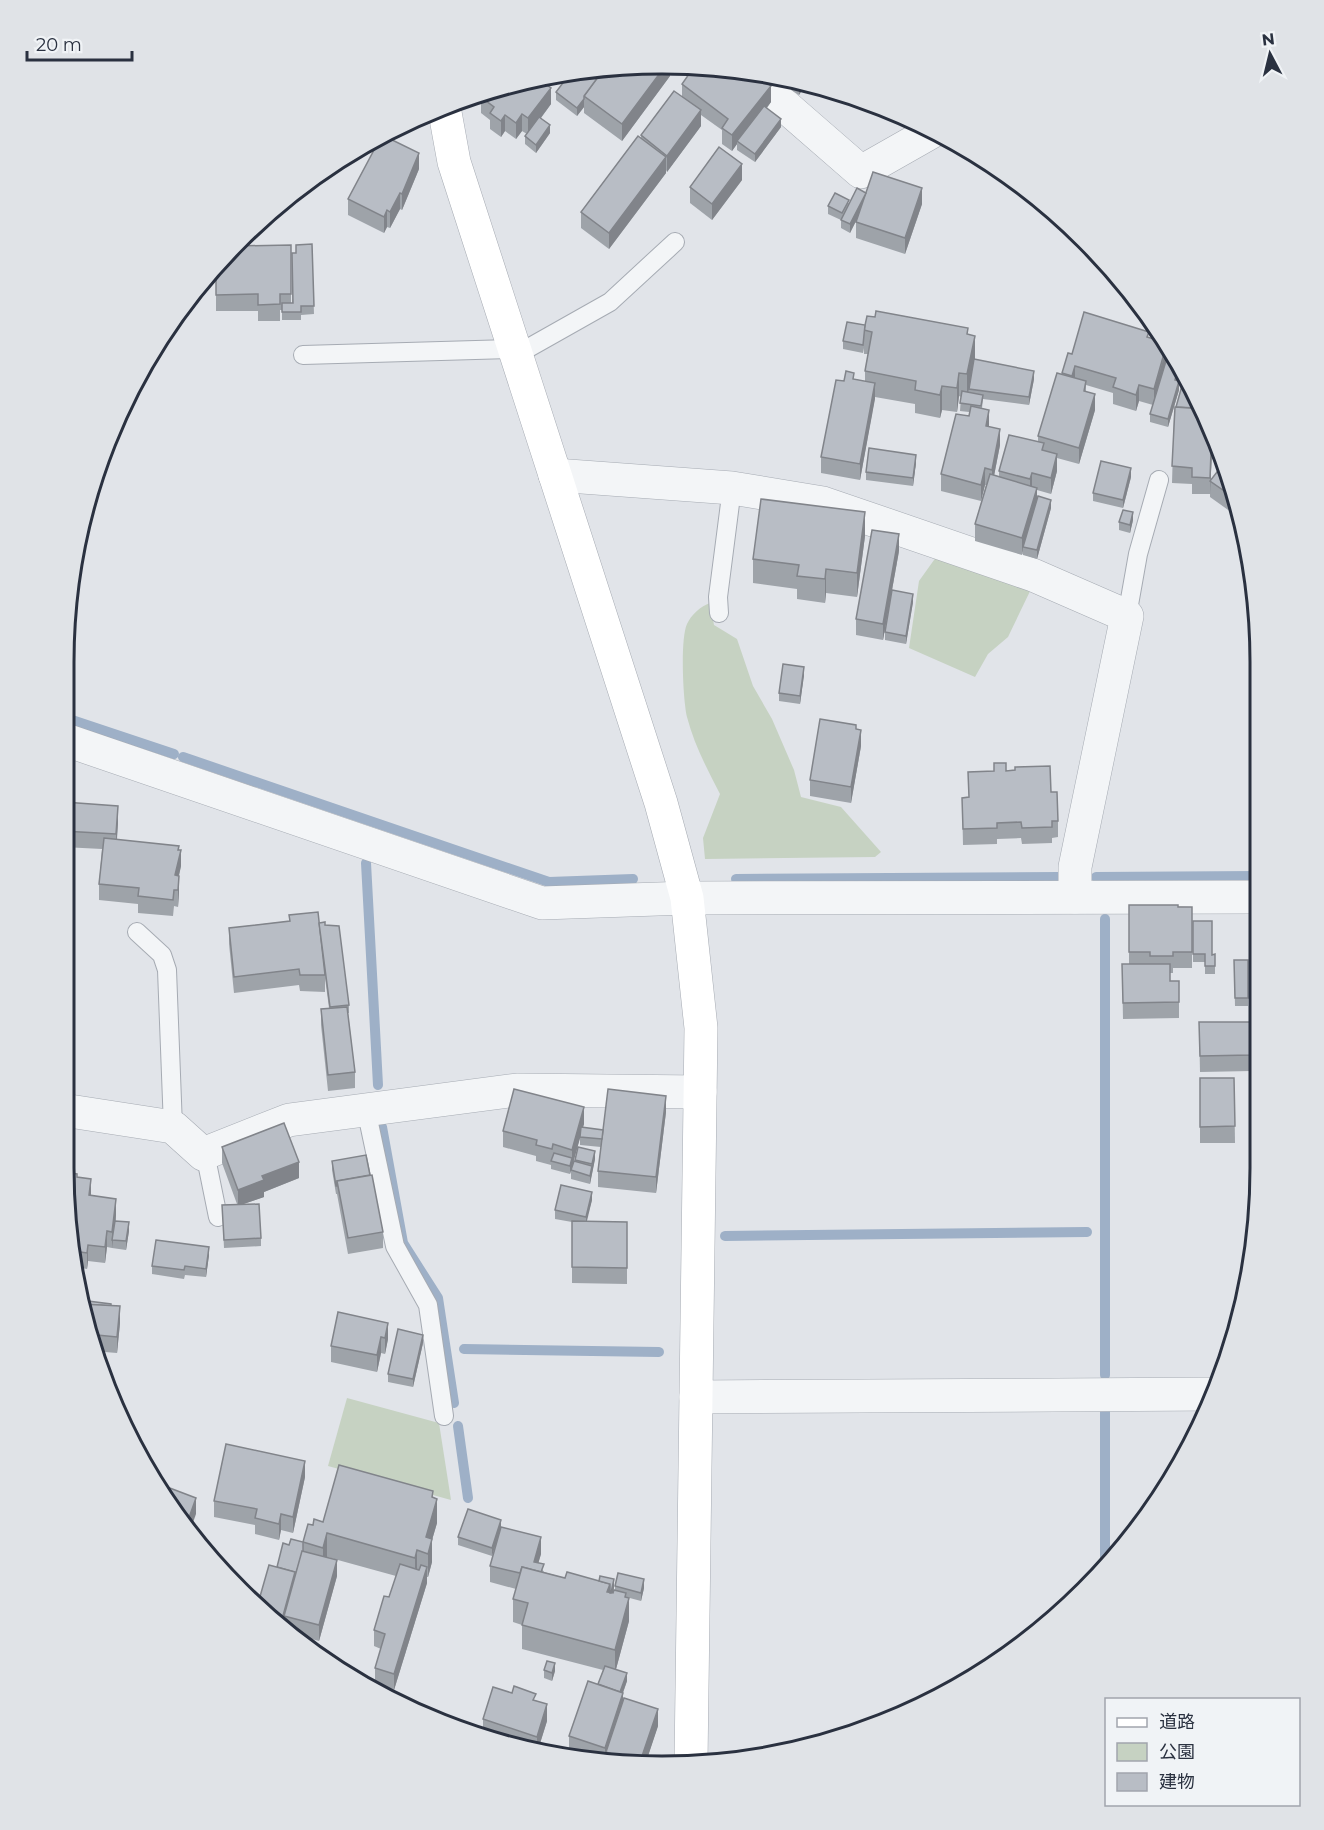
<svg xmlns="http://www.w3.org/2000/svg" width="1324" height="1830" viewBox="0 0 1324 1830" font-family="Montserrat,'Noto Sans JP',sans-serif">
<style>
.green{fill:#c6d2c2}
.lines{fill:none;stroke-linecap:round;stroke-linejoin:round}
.stream{stroke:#9eb0c7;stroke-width:10}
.lane-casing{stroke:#a6abb3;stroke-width:20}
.street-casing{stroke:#a6abb3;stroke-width:34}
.secondary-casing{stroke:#a6abb3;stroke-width:34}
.lane{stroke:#f3f5f7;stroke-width:18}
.street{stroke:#f3f5f7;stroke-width:33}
.secondary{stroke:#fff;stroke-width:33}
.wall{fill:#9ea3a9}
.shaded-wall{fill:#81848a}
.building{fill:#b8bdc5;stroke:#81848a;stroke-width:1.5}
.rim{fill:none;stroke:#2a3140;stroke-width:3}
</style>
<rect width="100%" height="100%" fill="#e1e4e9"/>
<g class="green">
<path d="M939 553 1033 585 1008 637 988 654 975 677 909 648 919 581Z"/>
<path d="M710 603 714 625 737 639 753 686 772 719 794 770 801 797 841 807 881 852 875 857 705 859 703 838 720 794C707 769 694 744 687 717 683 700 680 639 687 624 691 615 701 606 710 603Z"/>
<path d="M347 1398 439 1423 451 1500 328 1466Z"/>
</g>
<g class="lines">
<g class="stream">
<path d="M63 717 174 754"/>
<path d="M183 757 549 882 633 879"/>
<path d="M366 863 378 1085"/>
<path d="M1096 877 1258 876"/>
<path d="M736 879 1059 877"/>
<path d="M1105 919V1375"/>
<path d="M382 1127 403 1243 438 1298 454 1403"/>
<path d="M725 1236 1087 1232"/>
<path d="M464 1349 659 1352"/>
<path d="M458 1426 468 1498"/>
<path d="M1105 1567V1407"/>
</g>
<g class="lane-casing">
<g id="lane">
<path d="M303 355 514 349"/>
<path d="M516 355 610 302 675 242"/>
<path d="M719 613 718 597 732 488"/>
<path d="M1127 616 1138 554 1159 480"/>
<path d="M137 932 162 955 167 970 173 1127"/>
<path d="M366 1109 395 1246 428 1305 444 1416"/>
<path d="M205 1153 218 1217"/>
</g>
</g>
<g class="street-casing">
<g id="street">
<path d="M746 72 861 172 935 130"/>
<path d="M555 475 732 488 823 503 1033 575 1127 616 1075 867V897"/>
<path d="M63 739 542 903 687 898 1258 897"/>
<path d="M63 1110 173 1127 203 1154 289 1120 517 1090 700 1092"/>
<path d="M696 1397 1214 1394"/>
</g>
</g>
<g class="secondary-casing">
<path id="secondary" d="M444 107 454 162 661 803 687 898 701 1028 691 1762"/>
</g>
<use href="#lane" class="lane"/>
<use href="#street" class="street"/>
<use href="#secondary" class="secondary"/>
</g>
<g class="wall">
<path d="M670 65V76L622 141 584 113V107L577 116 556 100V92L601 73Z"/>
<path d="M773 76 807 82 799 95 791 90V84L789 88 773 78Z"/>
<path d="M682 84 771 102 767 108 781 127 755 162 737 150V144L732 151 722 144V130L701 115V126L667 172 666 170V173L609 249 581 228V212L641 138V135L682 96Z"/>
<path d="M481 97 551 104 541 118 550 133 536 153 525 144V136L527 134 522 131 516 139 505 131 501 137 490 129V120L481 113Z"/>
<path d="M419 169 402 210 400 209 390 228 387 227 384 233 348 215V199Z"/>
<path d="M742 180 712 220 690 203V187Z"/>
<path d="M866 193 922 204 905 254 856 238V221L850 233 841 228V220L828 214V206L849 203Z"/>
<path d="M312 244 314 314 301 315V320H282V310H280V321H258V311H216V263L291 245V303H292L296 253Z"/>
<path d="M865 325 968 335 974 360 1034 379 1029 405 983 399 982 408 989 427 1000 445 994 476 999 477V471L1038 442V436L1062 373 1072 354 1149 338 1168 360 1167 361 1179 373 1177 381 1179 390 1168 427 1150 422V414L1153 405 1139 401 1136 411 1113 404V393L1086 385V391L1095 410 1079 464 1057 458V471L1051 494 1037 490V500L1051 508 1037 559 1023 555V551L1022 555 975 541V524L986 485H985L981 501 941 491V474L969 416V412L960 411 961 397 959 396 957 412 942 410 940 418 915 413V404L875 397 860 480 821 473V457L844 381 854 379 865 381V371L868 354H864V348L863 353 843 349V341Z"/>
<path d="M1195 408 1203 409 1213 428 1210 494H1192V484L1172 483 1174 413Z"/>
<path d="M916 463 913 486 866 480V472Z"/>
<path d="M1224 463 1238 517 1210 497V481Z"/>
<path d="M1131 477 1123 508 1093 501V493Z"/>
<path d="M1133 520 1130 533 1119 530V522Z"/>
<path d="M865 536 857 597 826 593 825 603 797 599V589L753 583V559Z"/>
<path d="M899 551 883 640 856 635V619Z"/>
<path d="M913 602 906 644 885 640V632Z"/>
<path d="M804 675 800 704 779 701V693Z"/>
<path d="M856 729 861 746 851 803 810 796V780Z"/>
<path d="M1006 771 1051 792 1058 821V837L1052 838V843L1022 844 1021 838 997 839V844L963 845 962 798 969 797 968 772Z"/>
<path d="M63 814 118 822 117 840 179 850 181 866 179 876V892L178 907 174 906 173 916 138 913V904L99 900V884L102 849 63 847Z"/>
<path d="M1129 905 1192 907V968H1173V973H1170V981H1179V1018L1123 1019 1122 964H1129Z"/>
<path d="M289 915 319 923 349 1005V1013H348L355 1072V1088L328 1091 321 1025V1009L329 1008 325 978V992L300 991 299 985 234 993 229 944V928L289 921Z"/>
<path d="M1193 921 1212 955 1215 954V974H1205V962H1193Z"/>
<path d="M1234 960H1248V1006H1235Z"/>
<path d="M1199 1022H1250L1251 1071 1200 1072Z"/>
<path d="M1200 1078H1234L1235 1143H1200Z"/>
<path d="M63 1107 72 1125 65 1158H63Z"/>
<path d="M666 1112 656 1193 598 1187V1171L601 1147 580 1145V1137L570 1174 551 1169V1165L536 1161V1156L503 1147V1131L584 1124 582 1128 603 1130Z"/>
<path d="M222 1147 299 1178 264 1192V1197L243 1204 261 1238V1246L224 1248 222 1205 237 1204 222 1163Z"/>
<path d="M595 1159 590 1184 571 1179V1170L575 1160Z"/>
<path d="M332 1161 370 1175 383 1232V1248L348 1254 337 1194H336L332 1170Z"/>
<path d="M63 1172 77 1177 91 1195 116 1215V1221L129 1231 126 1250 112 1248V1245V1248L107 1247 105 1263 88 1261 87 1269 76 1267Z"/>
<path d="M592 1200 586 1221 627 1222V1284L572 1283V1222L555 1219V1210Z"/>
<path d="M209 1255 206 1277 185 1275 184 1279 152 1274V1266Z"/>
<path d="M111 1306 120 1323 117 1353 93 1351 84 1323Z"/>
<path d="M388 1323V1339L385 1354 381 1353 377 1372 331 1362V1346Z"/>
<path d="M423 1343 413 1387 388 1382V1374Z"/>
<path d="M305 1477 293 1533 281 1530 279 1540 255 1534V1525L214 1517V1501Z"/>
<path d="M433 1498 437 1523 432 1540V1562L428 1577H427V1583L394 1690 375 1684V1668L381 1649 374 1646V1630L389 1597 396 1576 327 1557 337 1576 319 1641 289 1633 284 1630V1627L283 1629 267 1618 277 1567 289 1545 303 1542 313 1525 323 1522Z"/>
<path d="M501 1527 541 1554 538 1563 544 1572 565 1578 614 1588 613 1593 615 1591V1586L644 1588 641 1601 626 1597 629 1621 616 1669 627 1681 623 1693V1701L658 1726 646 1762H598L569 1752V1736L598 1684 603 1670 522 1649V1625L513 1622V1599L516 1589 490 1582V1566L496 1542 492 1556 458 1545V1537Z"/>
<path d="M544 1670 555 1671 552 1681 544 1678Z"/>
<path d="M536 1700 547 1721 537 1753 483 1736V1719Z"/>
</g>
<g class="shaded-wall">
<path d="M666 65H670V76L622 141V124Z"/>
<path d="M790 79 794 80 791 82V84L789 88Z"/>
<path d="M802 81 807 82 799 95V87Z"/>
<path d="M771 86V102L739 142 737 141V144L732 151V135Z"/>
<path d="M551 88V104L528 135V118Z"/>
<path d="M584 99V107L577 116V108Z"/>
<path d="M701 110V126L667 172V156Z"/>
<path d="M522 114V131L516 139V123Z"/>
<path d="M505 115V131L501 137V121Z"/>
<path d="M781 119V127L755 162V154Z"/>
<path d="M550 125V133L536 153V145Z"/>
<path d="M419 153V169L402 210V194Z"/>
<path d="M666 157V173L609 249V233Z"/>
<path d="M742 164V180L712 220V204Z"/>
<path d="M922 188V204L905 254V238Z"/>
<path d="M400 193V209L390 228V212Z"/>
<path d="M866 193V201L850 233V224Z"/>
<path d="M387 210V227L384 233V217Z"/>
<path d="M975 336V359L967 398V374Z"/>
<path d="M1168 344V360L1154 406V389Z"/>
<path d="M1179 365V373L1175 389V380Z"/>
<path d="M1075 366V382L1072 392V376Z"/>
<path d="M1034 371V379L1029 405V397Z"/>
<path d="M959 373V396L957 412V388Z"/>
<path d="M1179 381V390L1168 427V419Z"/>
<path d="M875 383V399L860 480V464Z"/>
<path d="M1139 385V401L1136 411V395Z"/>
<path d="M942 386V410L940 418V395Z"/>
<path d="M1095 394V410L1079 464V448Z"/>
<path d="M989 410V426L986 443V426Z"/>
<path d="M1212 426 1213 428 1210 494V478Z"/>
<path d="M1000 429V445L992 486V470Z"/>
<path d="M1057 454V471L1051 494V478Z"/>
<path d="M916 455V463L913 486V478Z"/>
<path d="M985 468V485L981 501V485Z"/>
<path d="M1131 468V477L1123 508V500Z"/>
<path d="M1032 473V489L1030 495V479Z"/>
<path d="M1037 488V504L1023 547 1022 555V538Z"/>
<path d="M1051 500V508L1037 559V550Z"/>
<path d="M865 512V536L857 597V573Z"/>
<path d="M1133 512V520L1130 533V525Z"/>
<path d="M899 534V551L883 640V624Z"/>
<path d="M826 569V593L825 603V579Z"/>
<path d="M913 594V602L906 644V636Z"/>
<path d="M804 667V675L800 704V696Z"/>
<path d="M861 730V746L851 803V787Z"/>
<path d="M118 806V822L116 850V834Z"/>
<path d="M181 850V866L175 891V875Z"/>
<path d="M179 876V892L178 907V890Z"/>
<path d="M666 1096V1112L656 1193V1177Z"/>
<path d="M584 1107V1124L570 1174V1166L572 1158V1150Z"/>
<path d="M72 1109V1125L65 1158V1142Z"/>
<path d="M595 1151V1159L590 1184V1176Z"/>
<path d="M299 1162V1178L264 1192V1197L238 1206V1190L262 1176Z"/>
<path d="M91 1179V1195H89Z"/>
<path d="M592 1192V1200L586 1225V1217Z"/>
<path d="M116 1199V1215L112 1248V1232Z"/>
<path d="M129 1222V1231L126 1250V1241Z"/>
<path d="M107 1231V1247L105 1263V1247Z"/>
<path d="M88 1245V1261L87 1269V1253Z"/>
<path d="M209 1247V1255L206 1277V1269Z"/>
<path d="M120 1306V1323L117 1353V1337Z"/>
<path d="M388 1323V1339L385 1354V1338Z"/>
<path d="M423 1335V1343L413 1387V1379Z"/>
<path d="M381 1337V1353L377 1372V1355Z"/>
<path d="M305 1461V1477L293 1533V1517Z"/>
<path d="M433 1491V1513L437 1499V1523L432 1540V1562L428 1577V1554L426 1537Z"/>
<path d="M196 1498V1514L190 1531 186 1526Z"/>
<path d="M281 1514V1530L279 1540V1524Z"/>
<path d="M501 1520V1528L492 1556V1548Z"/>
<path d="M327 1533V1557L323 1572V1548Z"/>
<path d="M541 1537V1554L534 1578V1562Z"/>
<path d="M417 1550V1574L415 1581V1558Z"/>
<path d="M337 1560V1576L319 1641V1625Z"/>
<path d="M427 1567V1583L394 1690V1674Z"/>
<path d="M295 1572V1588L284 1616 283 1629 281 1627V1623Z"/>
<path d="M614 1579V1588L607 1616V1592L610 1584Z"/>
<path d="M644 1579V1588L641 1601V1593Z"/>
<path d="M626 1593V1608L629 1598V1621L615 1673V1650Z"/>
<path d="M555 1663V1671L552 1681V1673Z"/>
<path d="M627 1673V1681L618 1706V1698Z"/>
<path d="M623 1693V1709L606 1752V1761L605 1762V1748Z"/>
<path d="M547 1704V1721L537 1753V1737Z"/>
<path d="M658 1709V1726L646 1762H640Z"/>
</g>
<g class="building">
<path d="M696 64H702L753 73 771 86 732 135 722 128 728 119 682 84Z"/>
<path d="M666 65 622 124 584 96 605 67Z"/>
<path d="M584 68H595L601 73 584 96V99L577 108 556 92 572 71Z"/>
<path d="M538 79 551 88 528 118 522 114 516 123 505 115 501 121 490 113 494 107 481 97 485 91Z"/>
<path d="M793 79 802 81 799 87 791 82Z"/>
<path d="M674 91 701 110 667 156 641 135Z"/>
<path d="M764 106 781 119 755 154 737 141Z"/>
<path d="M539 117 550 125 536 145 525 136Z"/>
<path d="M382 135 419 153 402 194 400 193 390 212 387 210 384 217 348 199Z"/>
<path d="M638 136 666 157 609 233 581 212Z"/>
<path d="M719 147 742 164 712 204 690 187Z"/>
<path d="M873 172 922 188 905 238 856 222Z"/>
<path d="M857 188 866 193 850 224 841 220Z"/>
<path d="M835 193 849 200 842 213 828 206Z"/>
<path d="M312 244 314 306H301V312H282V303H293L292 253H296V245Z"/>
<path d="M291 245V294H280V304L258 305V294L216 295V263L232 246Z"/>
<path d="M876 311 968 328 967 334 975 336 967 374 959 373 957 388 942 386 940 395 915 390 916 381 865 371 872 332 864 330 867 316 875 317Z"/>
<path d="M1084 312 1149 332 1147 337 1167 343 1154 389 1139 385 1136 395 1113 387 1116 378 1075 366 1072 376 1062 373 1068 353 1072 354Z"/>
<path d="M847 322 865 325 863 345 843 341Z"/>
<path d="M974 359 1034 371 1029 397 969 389Z"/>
<path d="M1166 361 1179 365 1175 380 1179 381 1168 419 1150 414Z"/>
<path d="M846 371 854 373 853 379 875 383 860 464 821 457 836 380 844 381Z"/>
<path d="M1057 373 1086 381 1084 391 1095 394 1079 448 1038 436Z"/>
<path d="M1183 382 1192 385 1195 390V408L1176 407Z"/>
<path d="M962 391 983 395 981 406 960 403Z"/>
<path d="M971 406 989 410 986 426 1000 429 992 470 985 468 981 485 941 474 956 414 969 416Z"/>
<path d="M1175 407 1203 409 1212 426 1210 478 1192 477V468L1172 466Z"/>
<path d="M1009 435 1044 443 1042 450 1057 454 1051 478 1032 473 1030 479 999 471Z"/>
<path d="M869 448 916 455 913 478 866 472Z"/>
<path d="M1101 461 1131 468 1123 500 1093 493Z"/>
<path d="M1224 463 1233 497 1210 481Z"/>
<path d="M990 474 1037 488 1022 538 975 524Z"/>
<path d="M1038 496 1051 500 1037 550 1023 547Z"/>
<path d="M761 499 865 512 857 573 826 569 825 579 797 576 799 565 753 559Z"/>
<path d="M1123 510 1133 512 1130 525 1119 522Z"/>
<path d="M872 530 899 534 883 624 856 619Z"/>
<path d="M892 590 913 594 906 636 885 632Z"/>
<path d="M783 664 804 667 800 696 779 693Z"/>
<path d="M820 719 856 725V729L861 730 851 787 810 780Z"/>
<path d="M994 763H1006V771L1015 770V767L1050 766 1051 792H1057L1058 821H1052V827L1022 828 1021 822 997 823V828L963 829 962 798 969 797 968 772 994 771Z"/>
<path d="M64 802 118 806 116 834 63 831Z"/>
<path d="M104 838 179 846 178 850H181L175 875 179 876 178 890H174L173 900 138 896 139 888 99 884Z"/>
<path d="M1129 905H1178V907H1192V952H1173V956H1150V952H1129Z"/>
<path d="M318 912 325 975H300L299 969 234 977 229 928 290 921 289 915Z"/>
<path d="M1193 921H1212V955L1215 954V966H1205V954H1193Z"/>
<path d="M325 922V925L339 926 349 1005 330 1007 319 923Z"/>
<path d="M1234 960H1248V998H1235Z"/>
<path d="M1122 964H1170V981H1179V1002L1123 1003Z"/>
<path d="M347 1007 355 1072 328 1075 321 1009Z"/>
<path d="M1199 1022H1250L1251 1055 1200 1056Z"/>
<path d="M1200 1078H1234L1235 1126 1200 1127Z"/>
<path d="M514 1089 584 1107 572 1150 553 1144 552 1149 536 1145 537 1140 503 1131Z"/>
<path d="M608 1089 666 1096 656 1177 598 1171Z"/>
<path d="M63 1107 72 1109 65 1142 63 1141Z"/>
<path d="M284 1123 299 1162 262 1176 264 1180 238 1190 222 1147Z"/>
<path d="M581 1127 603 1130 602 1139 580 1137Z"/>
<path d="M578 1147 595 1151 592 1164 575 1160Z"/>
<path d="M554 1153 572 1158 570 1166 551 1161Z"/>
<path d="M366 1155 370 1175 337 1181V1186H336L332 1161Z"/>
<path d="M574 1161 592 1166 590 1176 571 1170Z"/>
<path d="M63 1172 77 1174V1177L91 1179 89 1195 116 1199 112 1232 107 1231 105 1247 88 1245 87 1253 74 1251Z"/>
<path d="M372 1175 383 1232 348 1238 337 1181Z"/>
<path d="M561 1185 592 1192 586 1217 555 1210Z"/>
<path d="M259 1204 261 1238 224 1240 222 1205Z"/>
<path d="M115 1221 129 1222 126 1241 112 1240Z"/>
<path d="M572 1221 627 1222V1268L572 1267Z"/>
<path d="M156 1240 209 1247 206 1269 185 1266 184 1270 152 1266Z"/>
<path d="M80 1300 111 1304V1306L81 1304Z"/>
<path d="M81 1304 120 1306 117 1337 87 1334 84 1323Z"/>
<path d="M338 1312 388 1323 385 1338 381 1337 377 1355 331 1346Z"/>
<path d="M398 1329 423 1335 413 1379 388 1374Z"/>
<path d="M226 1444 305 1461 293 1517 281 1514 279 1524 255 1518 257 1509 214 1501Z"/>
<path d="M339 1465 433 1491 432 1497 437 1499 426 1537 432 1539 428 1554 417 1550 415 1558 327 1533 323 1548 303 1542 308 1524 313 1525 314 1519 323 1522Z"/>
<path d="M154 1482 196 1498 186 1526 164 1500Z"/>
<path d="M468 1509 501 1520 492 1548 458 1537Z"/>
<path d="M501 1527 541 1537 534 1562 544 1564 541 1572 522 1567 520 1573 490 1566Z"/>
<path d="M291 1539 303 1542V1551L295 1577V1572L277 1567 283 1543 289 1545Z"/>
<path d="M302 1551 337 1560 319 1625 284 1616Z"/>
<path d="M400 1564 419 1570 421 1565 427 1567 394 1674 375 1668 385 1634 374 1630 384 1596 389 1597Z"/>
<path d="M269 1565 295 1572 281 1623 269 1620 267 1618 257 1607Z"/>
<path d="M522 1567 565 1578 567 1572 610 1584 607 1592 613 1593 614 1590 626 1593 625 1597 629 1598 615 1650 522 1625 528 1603 513 1599Z"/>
<path d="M618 1573 644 1579 641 1593 615 1586Z"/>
<path d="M600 1576 614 1579 611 1593H610V1584L599 1581Z"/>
<path d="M547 1661 555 1663 552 1673 544 1670Z"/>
<path d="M605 1666 627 1673 620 1692 598 1684Z"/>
<path d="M588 1681 623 1693 605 1748 569 1736Z"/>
<path d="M514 1686 536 1694 533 1700 547 1704 537 1737 483 1719 493 1687 512 1693Z"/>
<path d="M624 1698 658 1709 640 1762H636L606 1752Z"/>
</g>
<path d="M0 0H1324V1830H0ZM662 74H662A588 588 0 0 1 1250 662V1168A588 588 0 0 1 662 1756H662A588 588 0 0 1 74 1168V662A588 588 0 0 1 662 74Z" fill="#e0e3e7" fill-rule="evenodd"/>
<path class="rim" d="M662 74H662A588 588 0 0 1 1250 662V1168A588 588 0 0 1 662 1756H662A588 588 0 0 1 74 1168V662A588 588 0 0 1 662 74Z"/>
<rect x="1105" y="1698" width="195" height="108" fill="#f0f3f6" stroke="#a1a5ad" stroke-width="1.5"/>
<rect x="1117" y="1718" width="30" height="9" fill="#ffffff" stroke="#a1a5ad" stroke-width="1.5"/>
<text x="1159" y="1728" font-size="18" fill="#2a3140">道路</text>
<rect x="1117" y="1743" width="30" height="18" fill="#c6d2c2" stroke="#a1a5ad" stroke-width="1.5"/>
<text x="1159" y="1758" font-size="18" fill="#2a3140">公園</text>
<rect x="1117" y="1773" width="30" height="18" fill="#b8bdc5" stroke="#a1a5ad" stroke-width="1.5"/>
<text x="1159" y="1788" font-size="18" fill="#2a3140">建物</text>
<g transform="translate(1270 54) rotate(353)" stroke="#f0f3f6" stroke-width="4.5" paint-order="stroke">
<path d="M0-4.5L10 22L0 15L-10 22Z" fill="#2a3140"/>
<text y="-9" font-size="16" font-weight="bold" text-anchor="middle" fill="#2a3140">N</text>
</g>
<path d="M27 51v9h105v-9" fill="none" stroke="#2a3140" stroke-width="3"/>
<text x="36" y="51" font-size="18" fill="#2a3140" stroke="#f0f3f6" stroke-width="4.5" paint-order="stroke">20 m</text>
</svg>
